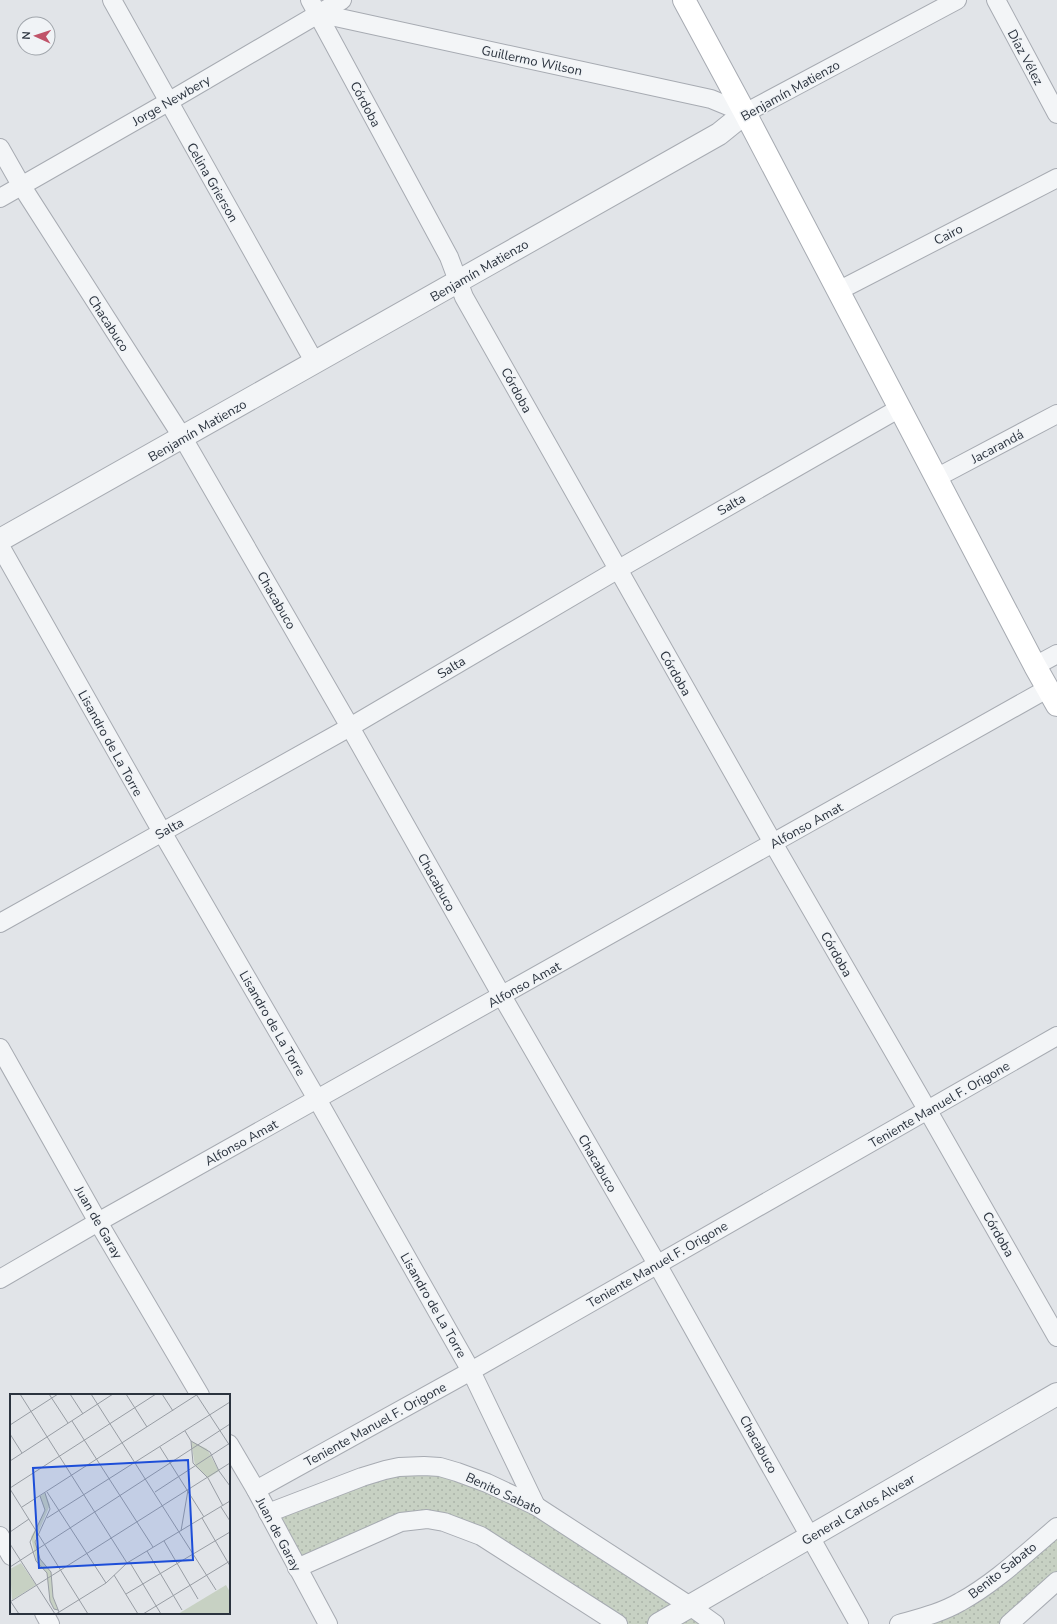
<svg xmlns="http://www.w3.org/2000/svg" width="1057" height="1624" viewBox="0 0 1057 1624" font-family="'Nunito Sans',sans-serif">
<style>
.park{fill:url(#park-dots)}
.lines{fill:none;stroke-linecap:round;stroke-linejoin:round}
.minor-casing{stroke:#a7abb2;stroke-width:20}
.tertiary-casing{stroke:#a7abb2;stroke-width:24}
.secondary-casing{stroke:#a7abb2;stroke-width:24}
.minor{stroke:#f3f5f7;stroke-width:18}
.tertiary{stroke:#f3f5f7;stroke-width:22}
.secondary{stroke:#fff;stroke-width:22}
.labels{text-anchor:middle;stroke-width:3;stroke-linejoin:round;paint-order:stroke}
.street-label{font-size:13px;fill:#2b333e;stroke:#f0f3f6}
.inset-road{fill:none;stroke:#989da4;stroke-width:1}
.view{fill:#1d4ed8;fill-opacity:0.15;stroke:#1d4ed8;stroke-width:2}
.inset-edge{fill:none;stroke:#2b333e;stroke-width:2}
</style>
<defs>
<pattern id="park-dots" width="8" height="8" patternUnits="userSpaceOnUse"><rect width="8" height="8" fill="#c7d1c3"/><path d="M2 2h.1M6 6h.1" fill="none" stroke="#abb4a9" stroke-width="1.8" stroke-linecap="round"/></pattern>
</defs>
<rect width="100%" height="100%" fill="#e1e4e8"/>
<g class="park">
<path d="M399 1467 487 1483 715 1624H618L481 1536 427 1519 297 1568 268 1513Z"/>
<path d="M1057 1527V1581L1008 1624H899L934 1614Z"/>
</g>
<g class="lines">
<g class="minor-casing">
<g id="minor">
<path d="M112 0 315 363"/>
<path d="M310 0 449 257 464 297 773 843 928 1111 1057 1337"/>
<path d="M996 0 1057 114"/>
<path d="M317 13 711 99 745 113 957 0"/>
<path d="M0 148 21 185 183 438 350 727 502 996 657 1264 859 1624"/>
<path d="M0 198 168 102 342 0"/>
<path d="M838 291 1057 178"/>
<path d="M936 478 1057 414"/>
<path d="M0 546 162 832 317 1099 471 1371 536 1506"/>
<path d="M1035 666 1057 654"/>
<path d="M0 923 350 727 617 570 900 408"/>
<path d="M0 1048 98 1222 200 1395"/>
<path d="M0 1279 98 1222 1047 689"/>
<path d="M229 1444 256 1490 328 1624"/>
<path d="M256 1490 471 1371 1057 1036"/>
<path d="M268 1513 362 1477 385 1470 399 1467 424 1466 440 1467 457 1472 487 1483 536 1506 690 1606 715 1624"/>
<path d="M0 1536 11 1556"/>
<path d="M297 1568 401 1522 427 1519 444 1522 481 1536 618 1624"/>
<path d="M44 1613 50 1624"/>
<path d="M899 1624C920 1618 941 1613 960 1602 995 1583 1026 1553 1057 1527"/>
<path d="M1009 1624 1057 1581"/>
</g>
</g>
<g class="tertiary-casing">
<g id="tertiary">
<path d="M0 540 719 134 745 113"/>
<path d="M659 1624 1057 1394"/>
</g>
</g>
<g class="secondary-casing">
<path id="secondary" d="M684 0 745 113 1035 666 1057 705"/>
</g>
<use href="#minor" class="minor"/>
<use href="#tertiary" class="tertiary"/>
<use href="#secondary" class="secondary"/>
</g>
<g class="labels">
<g class="street-label">
<text transform="translate(1026 57) rotate(62)" y="5">Díaz Vélez</text>
<text transform="translate(532 60) rotate(12)" y="5">Guillermo Wilson</text>
<text transform="translate(790 90) rotate(-29)" y="5">Benjamín Matienzo</text>
<text transform="translate(171 100) rotate(-30)" y="5">Jorge Newbery</text>
<text transform="translate(366 104) rotate(62)" y="5">Córdoba</text>
<text transform="translate(213 182) rotate(60)" y="5">Celina Grierson</text>
<text transform="translate(948 234) rotate(-27)" y="5">Cairo</text>
<text transform="translate(479 270) rotate(-30)" y="5">Benjamín Matienzo</text>
<text transform="translate(109 323) rotate(57)" y="5">Chacabuco</text>
<text transform="translate(517 390) rotate(61)" y="5">Córdoba</text>
<text transform="translate(197 430) rotate(-30)" y="5">Benjamín Matienzo</text>
<text transform="translate(997 446) rotate(-28)" y="5">Jacarandá</text>
<text transform="translate(731 504) rotate(-30)" y="5">Salta</text>
<text transform="translate(277 600) rotate(60)" y="5">Chacabuco</text>
<text transform="translate(451 667) rotate(-31)" y="5">Salta</text>
<text transform="translate(676 673) rotate(60)" y="5">Córdoba</text>
<text transform="translate(111 743) rotate(61)" y="5">Lisandro de La Torre</text>
<text transform="translate(806 825) rotate(-29)" y="5">Alfonso Amat</text>
<text transform="translate(169 828) rotate(-29)" y="5">Salta</text>
<text transform="translate(437 882) rotate(61)" y="5">Chacabuco</text>
<text transform="translate(837 954) rotate(60)" y="5">Córdoba</text>
<text transform="translate(524 984) rotate(-29)" y="5">Alfonso Amat</text>
<text transform="translate(273 1023) rotate(60)" y="5">Lisandro de La Torre</text>
<text transform="translate(939 1104) rotate(-30)" y="5">Teniente Manuel F. Origone</text>
<text transform="translate(241 1142) rotate(-29)" y="5">Alfonso Amat</text>
<text transform="translate(598 1163) rotate(60)" y="5">Chacabuco</text>
<text transform="translate(99 1222) rotate(60)" y="5">Juan de Garay</text>
<text transform="translate(999 1234) rotate(60)" y="5">Córdoba</text>
<text transform="translate(657 1264) rotate(-30)" y="5">Teniente Manuel F. Origone</text>
<text transform="translate(434 1305) rotate(60)" y="5">Lisandro de La Torre</text>
<text transform="translate(375 1424) rotate(-29)" y="5">Teniente Manuel F. Origone</text>
<text transform="translate(759 1444) rotate(61)" y="5">Chacabuco</text>
<text transform="translate(504 1493) rotate(25)" y="5">Benito Sabato</text>
<text transform="translate(858 1509) rotate(-30)" y="5">General Carlos Alvear</text>
<text transform="translate(279 1534) rotate(62)" y="5">Juan de Garay</text>
<text transform="translate(1002 1570) rotate(-38)" y="5">Benito Sabato</text>
</g>
</g>
<g transform="translate(10 1394)">
<rect width="220" height="220" fill="#e1e4e8"/>
<path d="M216 191 220 198V220H168Z" fill="#c7d1c3"/>
<path d="M181 47 197 55 209 77 198 84 185 72ZM35 99 40 111 25 146 29 163 41 178 43 203 48 216H45L40 207 37 179 27 169 21 143 35 117 30 102ZM11 169 26 191 2 206 0 175Z" fill="#c7d1c3"/>
<path class="inset-road" d="M10 0 117 169M39 0 58 29M60 0 73 20M81 0 206 196M116 0 137 33M152 0 163 17M186 0 220 52M62 27 143 153M0 31 48 0M175 37 181 47 183 69 198 84 213 112M0 40 12 59M181 47 200 58 209 77 220 92M150 53 194 123M0 67 103 0M0 94 146 0M0 95 78 220M37 98 96 189M145 98 220 49M35 99 40 115 25 148 30 165 41 178 43 203 49 218M30 102 35 116 20 148 26 167 37 179 40 207 44 215 48 216M12 113 188 0M211 113 220 127M37 124 220 8M192 124 220 172M171 137 178 96M0 138 19 125M154 147 188 205M0 150 45 220M137 157 172 216M119 167 151 220M0 173 220 30M104 181 128 220M116 200 220 138M0 208 220 69M1 208 9 220M46 220 96 189 117 169 220 107M133 220 220 167"/>
<path class="view" d="M178 66 183 166 29 174 23 74Z"/>
<rect width="220" height="220" class="inset-edge"/>
</g>
<g transform="translate(36 36) rotate(273)"><circle r="19" fill="#f0f3f6" stroke="#a1a6ac"/>
<path d="M0-3L7 15L0 10L-7 15Z" fill="#c05369"/>
<text y="-6" font-size="11" font-weight="bold" text-anchor="middle" fill="#2b333e">N</text>
</g>
</svg>
